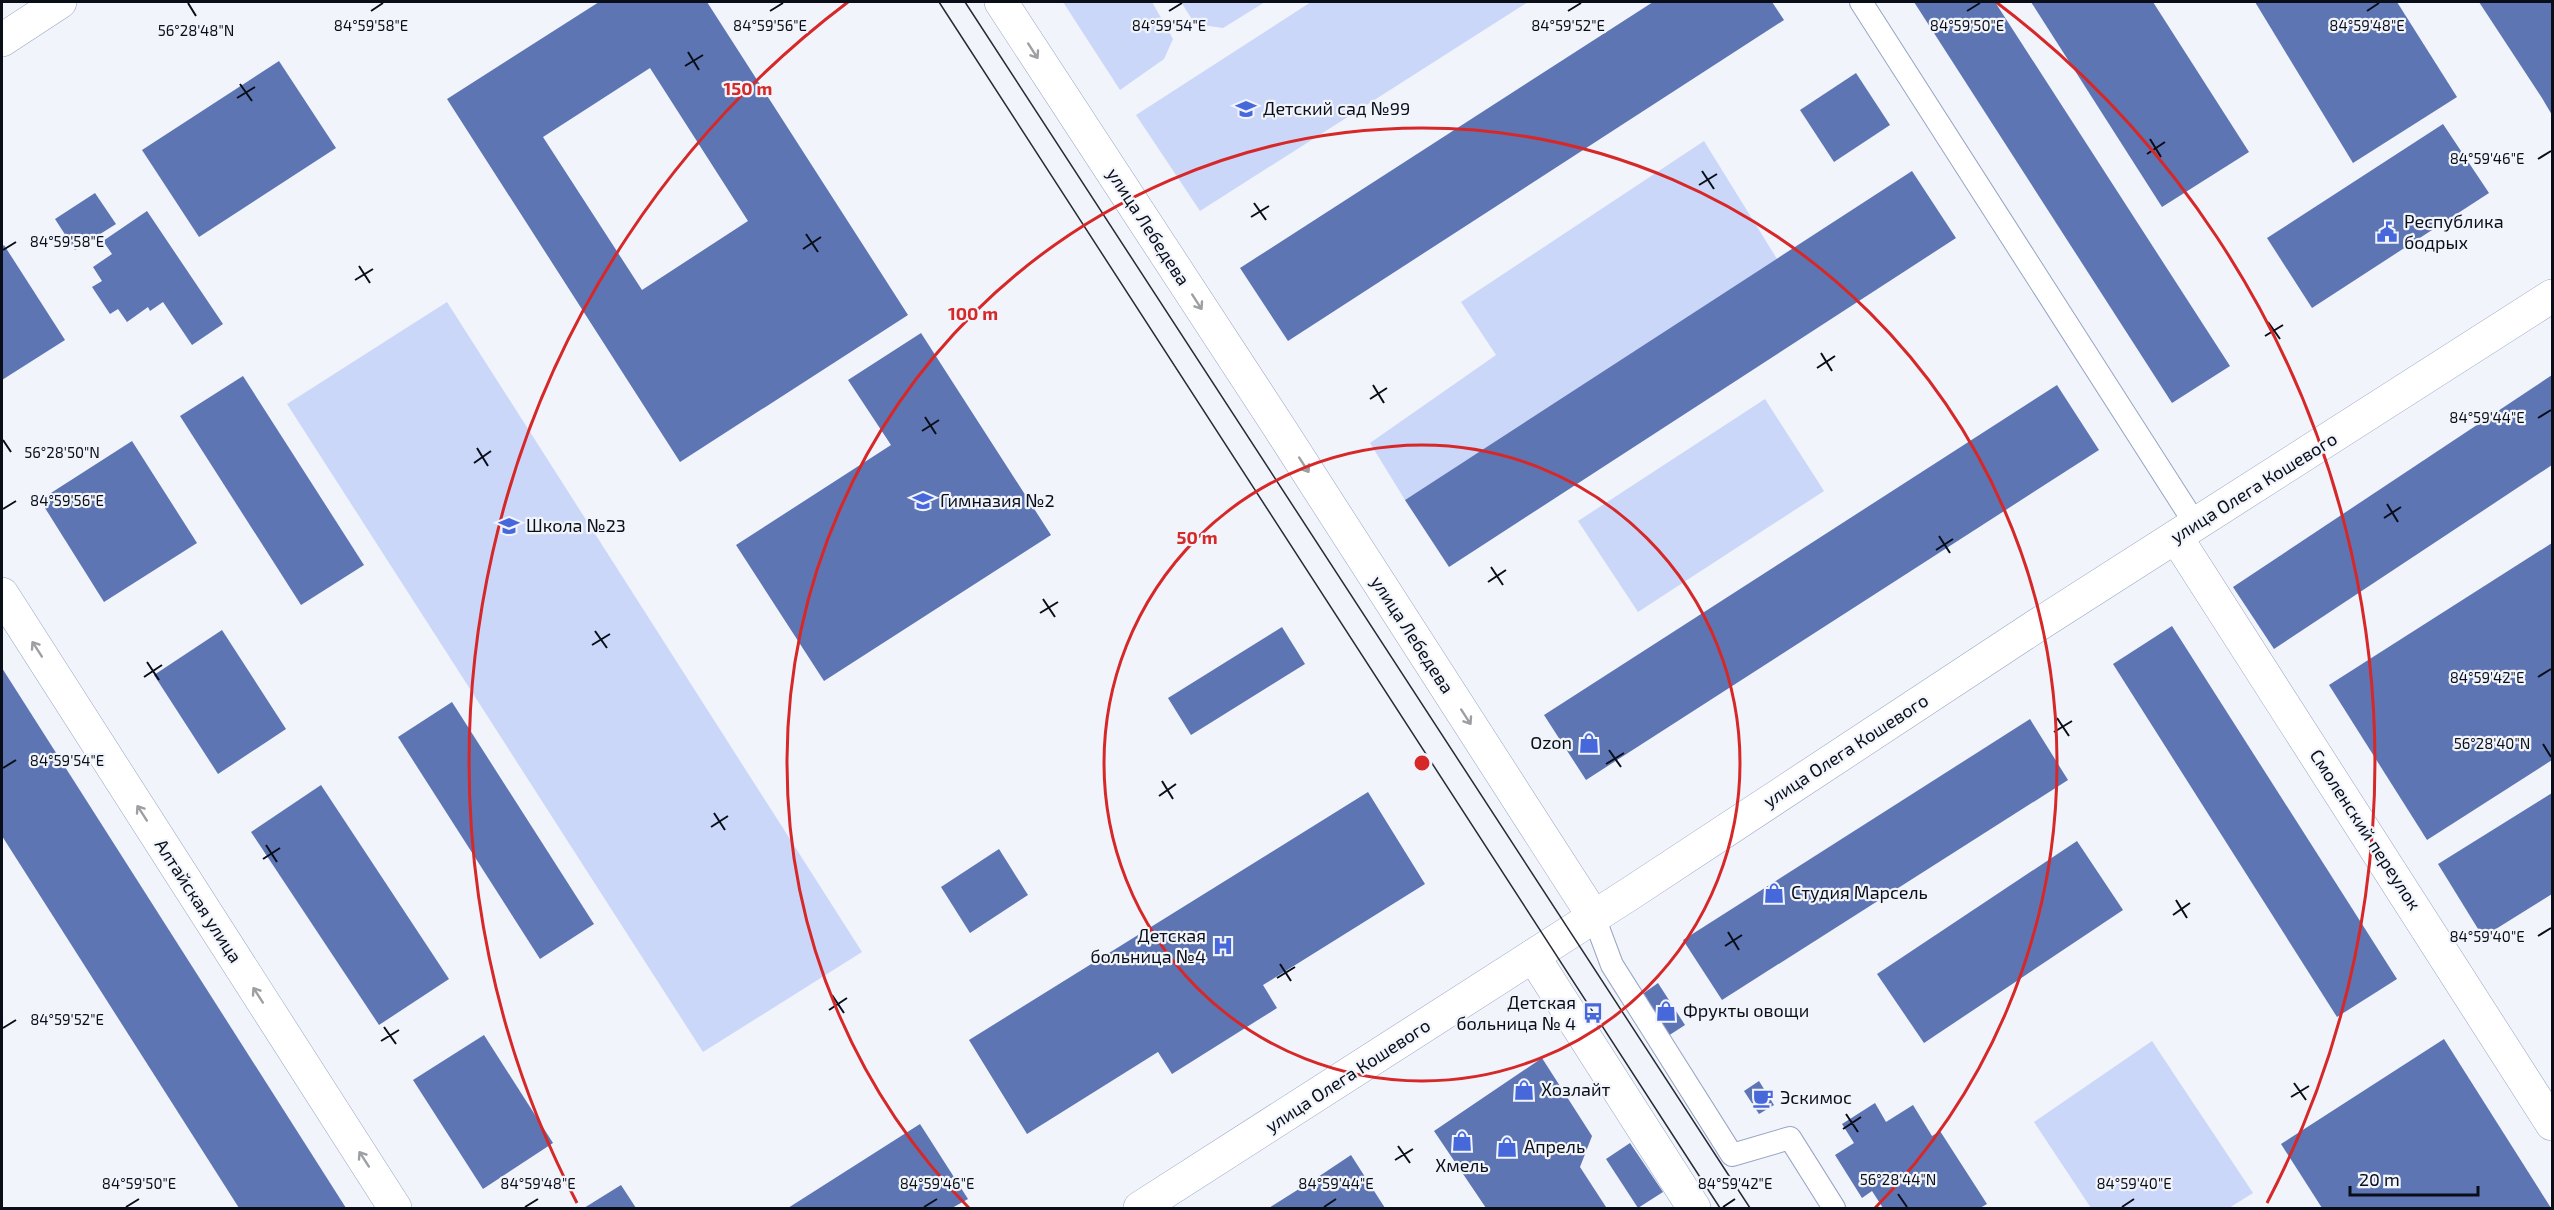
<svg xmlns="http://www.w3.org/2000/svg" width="2554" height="1210" viewBox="0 0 2554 1210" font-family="'Exo 2',sans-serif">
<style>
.green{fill:#cad7f9}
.building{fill:#5e75b4;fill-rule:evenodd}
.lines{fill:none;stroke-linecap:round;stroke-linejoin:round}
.service-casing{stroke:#98a5c5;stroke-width:24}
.minor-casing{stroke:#98a5c5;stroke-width:34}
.tertiary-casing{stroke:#98a5c5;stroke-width:34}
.service{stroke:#fff;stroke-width:22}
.minor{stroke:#fff;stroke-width:33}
.tertiary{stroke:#fff;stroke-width:33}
.tram{stroke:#262b35;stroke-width:1.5}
.oneway{stroke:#9d9fa3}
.ticks{fill:none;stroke:#090e19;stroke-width:2}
.ring{fill:none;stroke:#d62828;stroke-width:3}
.labels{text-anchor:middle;stroke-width:4.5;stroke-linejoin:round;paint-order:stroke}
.poi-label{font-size:18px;fill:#090e19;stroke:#f1f4fb;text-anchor:start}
.street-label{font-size:18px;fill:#090e19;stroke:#f1f4fb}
.ticks-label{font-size:15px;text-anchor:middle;fill:#090e19;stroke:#f1f4fb;stroke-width:4.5;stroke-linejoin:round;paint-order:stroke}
.centre{fill:#d62828;stroke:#f1f4fb;stroke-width:3}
.ring-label{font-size:18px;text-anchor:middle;font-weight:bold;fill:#d62828;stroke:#f1f4fb;stroke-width:4.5;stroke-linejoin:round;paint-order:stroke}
</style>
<rect width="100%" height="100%" fill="#f1f4fb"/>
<g class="green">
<path d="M1063 2H1152L1173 39 1164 59 1120 90Z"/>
<path d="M1181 2H1265L1223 28 1195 24Z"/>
<path d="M1311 2H1528L1200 211 1136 115Z"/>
<path d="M1704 141 1777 259 1405 500 1370 443 1496 355 1461 302Z"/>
<path d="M447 302 862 952 703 1052 287 404Z"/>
<path d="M1765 399 1824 491 1638 612 1578 521Z"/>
<path d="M2152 1041 2253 1193 2229 1208H2091L2034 1122Z"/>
</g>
<g class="building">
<path d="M599 2H707L908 315 680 462 447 99ZM650 68 748 221 642 290 543 137Z"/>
<path d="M1653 2H1772L1784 20 1288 341 1240 268Z"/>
<path d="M1914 2H1995L2230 366 2172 403Z"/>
<path d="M2031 2H2153L2249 152 2162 207Z"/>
<path d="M2255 2H2397L2457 97 2353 163Z"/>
<path d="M2479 2H2552V115L2542 98Z"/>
<path d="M279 61 336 148 199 237 142 150Z"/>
<path d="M1856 73 1890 125 1834 162 1800 110Z"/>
<path d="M2443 124 2489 193 2312 308 2267 238Z"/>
<path d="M1912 171 1956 238 1449 567 1405 500Z"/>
<path d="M95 193 116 224 75 250 55 219Z"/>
<path d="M147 211 223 324 192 345 163 302 150 311 148 307 127 322 118 309 110 314 92 287 102 281 93 267 112 254 103 241Z"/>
<path d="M4 245 65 340 2 380V247Z"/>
<path d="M921 333 1051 535 824 681 736 545 891 445 848 380Z"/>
<path d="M2552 375V465L2274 649 2233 587Z"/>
<path d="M243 376 364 565 301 605 180 416Z"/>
<path d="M2057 385 2099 450 1586 780 1544 715Z"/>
<path d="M132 441 197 543 104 602 40 500Z"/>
<path d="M2552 543V760L2427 840 2329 685Z"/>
<path d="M2172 626 2397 979 2337 1017 2113 664Z"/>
<path d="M1282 627 1305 664 1191 735 1168 698Z"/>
<path d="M222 630 286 729 218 774 154 675Z"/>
<path d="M2 668 346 1208H239L2 836Z"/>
<path d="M452 702 594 924 540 959 398 737Z"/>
<path d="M2030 719 2068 780 1722 1000 1683 940Z"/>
<path d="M321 785 449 979 379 1025 251 832Z"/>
<path d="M1368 792 1425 884 1263 985 1277 1008 1172 1074 1158 1052 1027 1134 969 1040Z"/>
<path d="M2552 793V894L2483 937 2438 864Z"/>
<path d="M2077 841 2123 910 1924 1043 1877 974Z"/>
<path d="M999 849 1028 895 970 933 941 887Z"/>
<path d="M1658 983 1685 1025 1668 1036 1641 995Z"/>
<path d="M484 1035 553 1143 483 1189 413 1080Z"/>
<path d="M2444 1039 2551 1208H2322L2281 1144Z"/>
<path d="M1542 1058 1592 1136 1580 1167 1606 1207 1604 1208H1486L1434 1131Z"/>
<path d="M1759 1081 1774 1105 1759 1114 1744 1091Z"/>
<path d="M1875 1103 1886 1122 1913 1105 1932 1136 1940 1131 1987 1204 1980 1208H1883L1872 1191 1862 1198 1835 1155 1854 1143 1842 1124Z"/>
<path d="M920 1124 968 1199 952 1208H788Z"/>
<path d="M1630 1143 1663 1192 1638 1208 1606 1159Z"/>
<path d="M1351 1155 1385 1208H1269L1318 1177Z"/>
<path d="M621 1185 636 1208H584Z"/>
</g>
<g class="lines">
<g class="service-casing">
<g id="service">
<path d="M1861 2 2196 525"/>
<path d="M1594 917 1612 965 1732 1155 1790 1138 1834 1208"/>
</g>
</g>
<g class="minor-casing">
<g id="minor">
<path d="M1001 2 1277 424 1594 917"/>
<path d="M2176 537 2552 1124"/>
<path d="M1533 956 1694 1208"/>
</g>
</g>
<g class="tertiary-casing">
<g id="tertiary">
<path d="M2 40 60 2"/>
<path d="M2 594 395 1208"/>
<path d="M1140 1208 1631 893 2036 626 2552 296"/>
</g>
</g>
<use href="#service" class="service"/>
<use href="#minor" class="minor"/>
<use href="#tertiary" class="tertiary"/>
<g class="tram">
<path d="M939 2 1720 1208"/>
<path d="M965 2 1750 1208"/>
</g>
</g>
<defs><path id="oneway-shaft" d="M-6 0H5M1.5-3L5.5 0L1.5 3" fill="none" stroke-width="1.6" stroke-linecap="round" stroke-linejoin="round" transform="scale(1.5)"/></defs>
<g class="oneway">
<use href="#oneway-shaft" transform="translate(1033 51) rotate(57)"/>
<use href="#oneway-shaft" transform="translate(1197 302) rotate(57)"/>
<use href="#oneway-shaft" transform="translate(1304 465) rotate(57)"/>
<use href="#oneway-shaft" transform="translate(37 649) rotate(-123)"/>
<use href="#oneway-shaft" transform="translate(1466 717) rotate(57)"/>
<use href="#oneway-shaft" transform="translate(142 813) rotate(-123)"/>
<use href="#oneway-shaft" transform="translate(258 995) rotate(-123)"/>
<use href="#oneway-shaft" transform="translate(364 1159) rotate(-123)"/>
</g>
<path class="ticks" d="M188 3 196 16M371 11 383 3M770 11 783 3M1169 11 1182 3M1568 11 1581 3M1967 11 1980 3M2367 11 2379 3M688 52 699 70M685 66 703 55M240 84 252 101M237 98 255 87M2150 139 2161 157M2147 154 2165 142M2538 159 2551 151M1702 171 1714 189M1699 185 1717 174M1254 203 1266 220M1251 217 1269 206M806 234 818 252M803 249 821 237M3 250 16 242M359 266 370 283M355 280 373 269M2268 322 2280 339M2265 336 2283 325M1821 353 1832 371M1817 368 1835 356M1373 385 1384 403M1370 399 1387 388M925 417 936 434M2538 418 2551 410M922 431 939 420M3 440 11 452M477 448 488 466M474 463 491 451M2387 504 2398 522M3 509 16 501M2384 518 2401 507M1939 536 1950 553M1936 550 1953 539M1491 567 1503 585M1488 582 1506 570M1043 599 1055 617M1040 613 1058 602M595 631 607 648M592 645 610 634M147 662 159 680M144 677 162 665M2538 677 2551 669M2057 718 2069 736M2054 732 2072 721M2543 744 2551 757M1609 750 1621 767M1606 764 1624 753M3 768 16 760M1162 781 1173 799M1159 796 1176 784M714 813 725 830M711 827 728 816M266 845 277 862M263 859 280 848M2176 900 2187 918M2173 915 2190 903M1728 932 1739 950M2538 936 2551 928M1725 946 1742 935M1280 964 1291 981M1277 978 1295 967M832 995 844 1013M829 1010 847 998M384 1027 396 1044M3 1028 16 1020M381 1041 399 1030M2294 1083 2306 1100M2291 1097 2309 1086M1846 1114 1858 1132M1843 1129 1861 1117M1398 1146 1410 1163M1395 1160 1413 1149M1898 1194 1907 1207M126 1207 139 1199M525 1207 538 1199M924 1207 937 1199M1324 1207 1336 1199M1723 1207 1735 1199M2122 1207 2134 1199"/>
<g class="ring">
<circle cx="1422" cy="763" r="318"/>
<path d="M969 1208A635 635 0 1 1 1875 1208"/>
<path d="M577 1203A953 953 0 0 1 848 2M1996 2A953 953 0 0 1 2267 1203"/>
</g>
<defs>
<g id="school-bare" transform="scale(1.62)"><path d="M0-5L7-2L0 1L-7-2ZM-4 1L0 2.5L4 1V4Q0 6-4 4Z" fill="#4768db" stroke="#f1f4fb" stroke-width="2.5" paint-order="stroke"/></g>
<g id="civic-bare" transform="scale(1.62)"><path d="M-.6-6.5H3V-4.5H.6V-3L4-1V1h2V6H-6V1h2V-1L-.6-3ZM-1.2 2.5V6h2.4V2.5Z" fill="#4768db" stroke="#f1f4fb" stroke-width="2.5" paint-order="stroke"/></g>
<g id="shop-bare" transform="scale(1.62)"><path d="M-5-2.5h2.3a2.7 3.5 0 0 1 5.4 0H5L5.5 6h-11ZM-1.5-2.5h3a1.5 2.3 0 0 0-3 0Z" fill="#4768db" stroke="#f1f4fb" stroke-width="2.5" paint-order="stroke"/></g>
<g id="hospital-bare" transform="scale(1.62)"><path d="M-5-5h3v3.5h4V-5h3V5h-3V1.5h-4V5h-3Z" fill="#4768db" stroke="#f1f4fb" stroke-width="2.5" paint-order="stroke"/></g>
<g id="bus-bare" transform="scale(1.62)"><path d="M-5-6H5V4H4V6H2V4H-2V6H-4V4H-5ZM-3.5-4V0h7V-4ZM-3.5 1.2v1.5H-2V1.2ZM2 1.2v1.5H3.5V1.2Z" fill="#4768db" stroke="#f1f4fb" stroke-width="2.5" paint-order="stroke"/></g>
<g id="cafe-bare" transform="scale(1.62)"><path d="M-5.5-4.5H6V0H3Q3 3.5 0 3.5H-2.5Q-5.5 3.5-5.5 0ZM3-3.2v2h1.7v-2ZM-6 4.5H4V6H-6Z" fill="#4768db" stroke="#f1f4fb" stroke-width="2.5" paint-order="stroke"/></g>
</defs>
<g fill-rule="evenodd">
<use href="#school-bare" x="1246" y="109"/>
<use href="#civic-bare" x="2387" y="232"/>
<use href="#school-bare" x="923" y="501"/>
<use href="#school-bare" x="509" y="526"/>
<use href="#shop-bare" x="1589" y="743"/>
<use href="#shop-bare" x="1774" y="893"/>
<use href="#hospital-bare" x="1223" y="946"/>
<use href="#shop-bare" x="1666" y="1011"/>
<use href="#bus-bare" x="1593" y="1013"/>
<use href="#shop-bare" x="1524" y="1090"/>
<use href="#cafe-bare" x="1763" y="1098"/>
<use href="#shop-bare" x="1462" y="1141"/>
<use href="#shop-bare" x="1507" y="1147"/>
</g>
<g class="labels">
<g class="poi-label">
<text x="1263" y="115">Детский сад №99</text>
<text x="2404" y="228">Республика<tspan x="2404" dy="21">бодрых</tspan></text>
<text x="940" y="507">Гимназия №2</text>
<text x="526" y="532">Школа №23</text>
<text x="1572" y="749" text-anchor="end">Ozon</text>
<text x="1791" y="899">Студия Марсель</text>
<text x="1206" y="942" text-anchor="end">Детская<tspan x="1206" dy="21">больница №4</tspan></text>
<text x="1576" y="1009" text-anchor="end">Детская<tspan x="1576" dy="21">больница № 4</tspan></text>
<text x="1683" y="1017">Фрукты овощи</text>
<text x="1541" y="1096">Хозлайт</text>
<text x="1780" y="1104">Эскимос</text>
<text x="1524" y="1153">Апрель</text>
<text x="1462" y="1172" text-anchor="middle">Хмель</text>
</g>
<g class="street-label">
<text transform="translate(1148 227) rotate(57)" y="6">улица Лебедева</text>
<text transform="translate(2254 488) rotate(-32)" y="6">улица Олега Кошевого</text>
<text transform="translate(1412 635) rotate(57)" y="6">улица Лебедева</text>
<text transform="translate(1846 751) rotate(-33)" y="6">улица Олега Кошевого</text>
<text transform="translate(2365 830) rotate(57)" y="6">Смоленский переулок</text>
<text transform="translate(198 901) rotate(57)" y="6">Алтайская улица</text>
<text transform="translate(1348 1076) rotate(-33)" y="6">улица Олега Кошевого</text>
</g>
</g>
<g class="ticks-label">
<text x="371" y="31">84°59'58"E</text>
<text x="770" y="31">84°59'56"E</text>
<text x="1169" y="31">84°59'54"E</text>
<text x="1568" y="31">84°59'52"E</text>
<text x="1967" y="31">84°59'50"E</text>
<text x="2367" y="31">84°59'48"E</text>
<text x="196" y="36">56°28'48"N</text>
<text x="2487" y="164">84°59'46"E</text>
<text x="67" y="247">84°59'58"E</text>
<text x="2487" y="423">84°59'44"E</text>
<text x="62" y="458">56°28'50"N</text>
<text x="67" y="506">84°59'56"E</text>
<text x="2487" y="683">84°59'42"E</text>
<text x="2492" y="749">56°28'40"N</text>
<text x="67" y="766">84°59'54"E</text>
<text x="2487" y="942">84°59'40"E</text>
<text x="67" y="1025">84°59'52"E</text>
<text x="1898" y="1185">56°28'44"N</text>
<text x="139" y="1189">84°59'50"E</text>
<text x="538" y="1189">84°59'48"E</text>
<text x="937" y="1189">84°59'46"E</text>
<text x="1336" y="1189">84°59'44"E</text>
<text x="1735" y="1189">84°59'42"E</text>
<text x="2134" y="1189">84°59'40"E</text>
</g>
<circle cx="1422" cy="763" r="9" class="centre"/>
<g class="ring-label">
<text x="748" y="95">150 m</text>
<text x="973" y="320">100 m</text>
<text x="1197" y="544">50 m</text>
</g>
<rect width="2554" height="1210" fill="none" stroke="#090e19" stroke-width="6"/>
<path d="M2350 1186v9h128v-9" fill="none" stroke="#090e19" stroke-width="3"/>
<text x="2359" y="1186" font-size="18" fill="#090e19" stroke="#f1f4fb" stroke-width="4.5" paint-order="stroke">20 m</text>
</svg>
